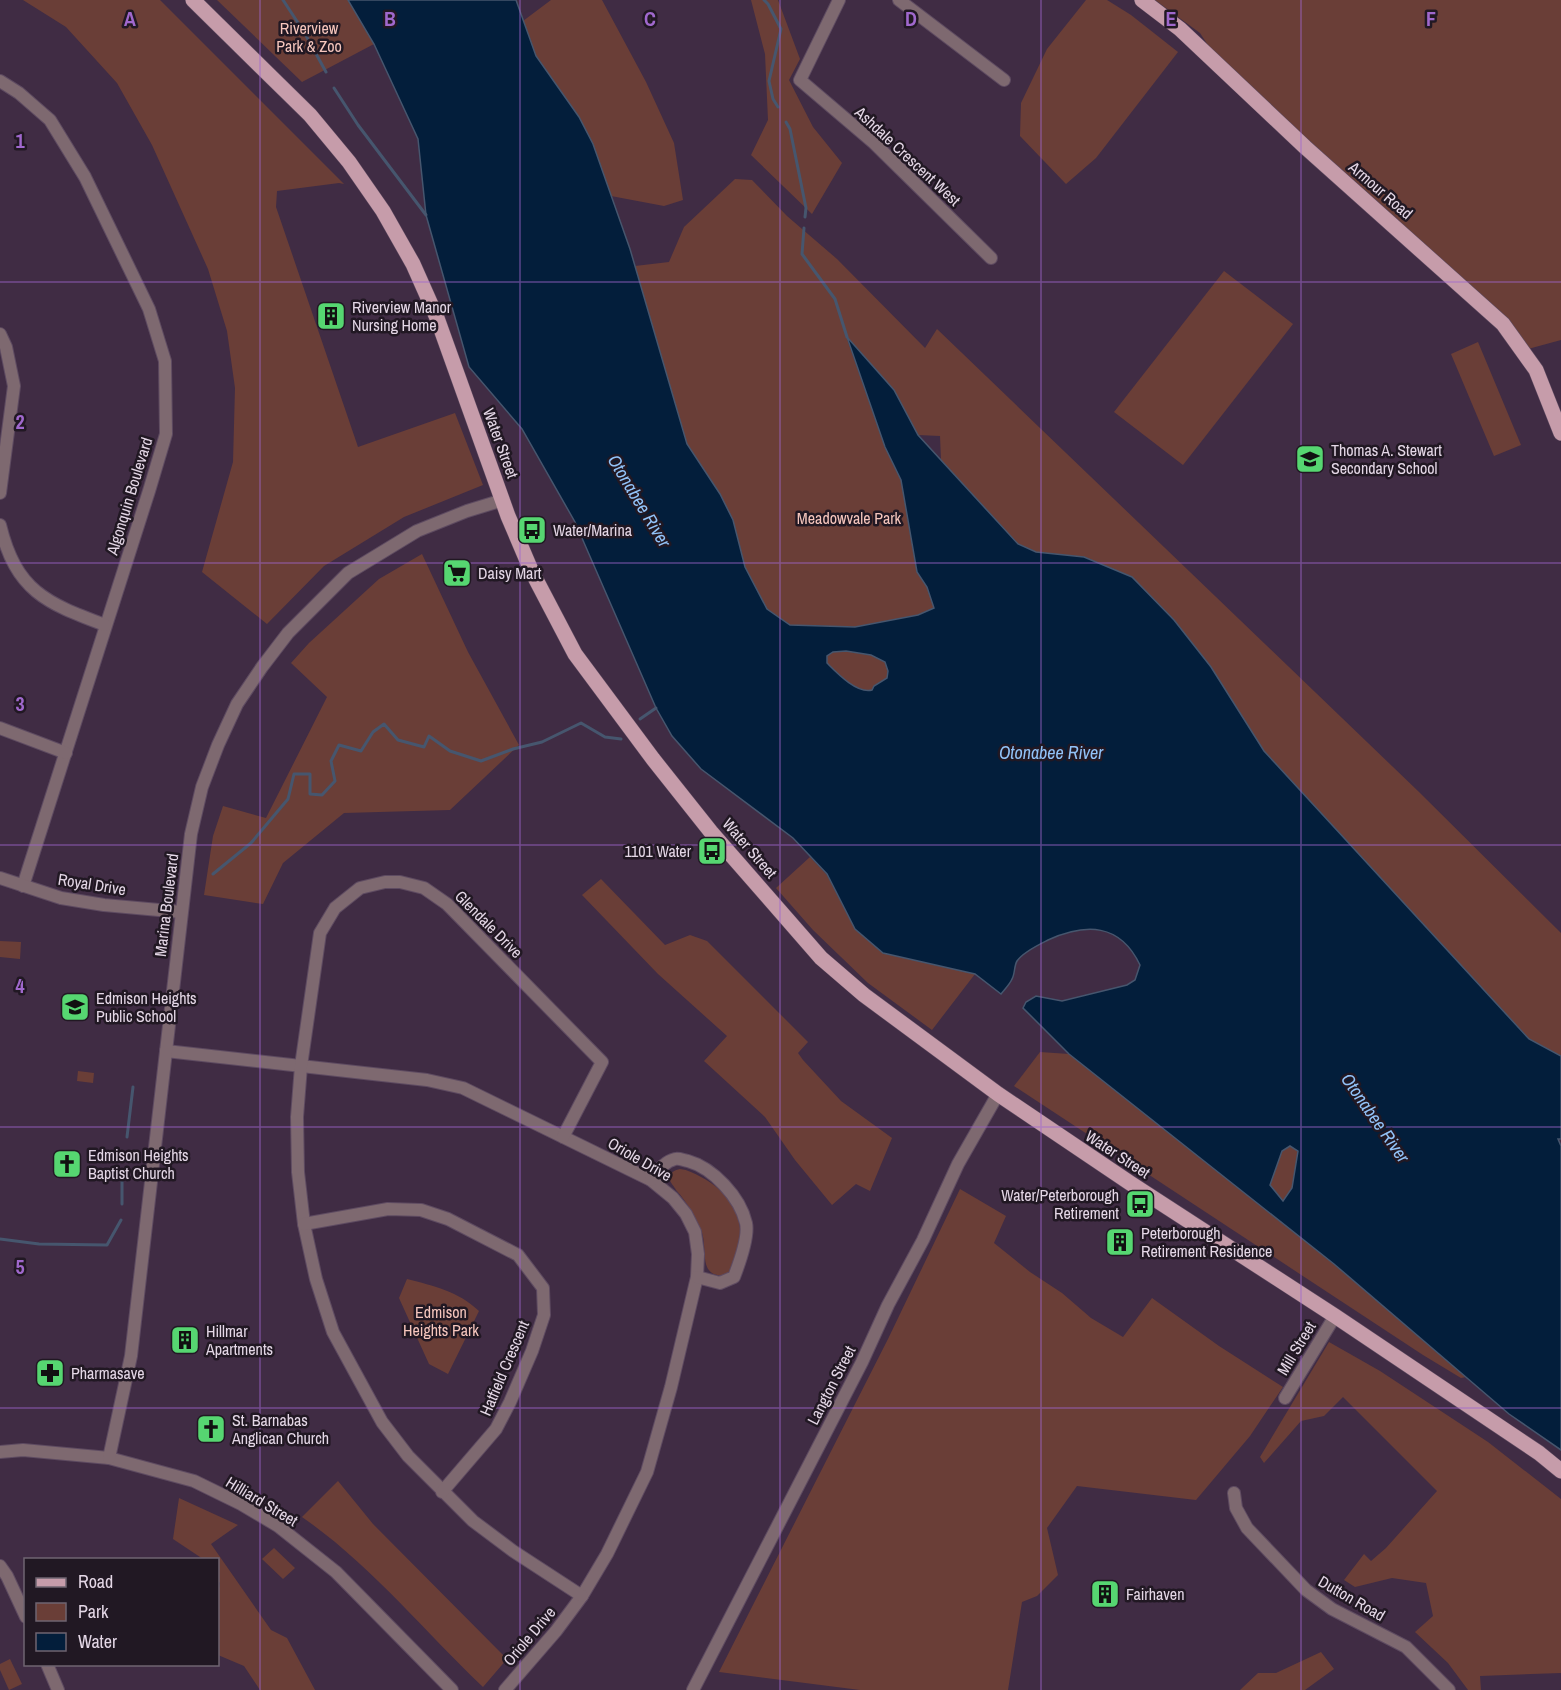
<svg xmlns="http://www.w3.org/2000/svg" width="1561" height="1690" viewBox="0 0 1561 1690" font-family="'Archivo Narrow',sans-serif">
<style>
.green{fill:#6a3e37}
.water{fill:#031e3b;stroke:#46566e;stroke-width:1.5;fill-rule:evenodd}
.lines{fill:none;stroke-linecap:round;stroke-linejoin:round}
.stream{stroke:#46566e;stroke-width:3}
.minor-casing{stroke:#5e4b61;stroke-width:14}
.major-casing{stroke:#5e4b61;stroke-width:16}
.minor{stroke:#7e6970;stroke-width:12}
.major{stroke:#c69caa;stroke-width:15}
.grid{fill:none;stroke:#a068cd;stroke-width:1.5;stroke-opacity:0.55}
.labels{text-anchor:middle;stroke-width:5;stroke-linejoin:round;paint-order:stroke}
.park-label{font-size:16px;fill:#f6c6bd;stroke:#211823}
.street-label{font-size:16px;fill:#e4d7e6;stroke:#211823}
.poi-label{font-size:16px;fill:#e4d7e6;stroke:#211823;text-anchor:start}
.water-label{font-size:18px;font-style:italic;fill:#92c3f9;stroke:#211823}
.grid-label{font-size:20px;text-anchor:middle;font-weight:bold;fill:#a068cd;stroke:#211823;stroke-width:5;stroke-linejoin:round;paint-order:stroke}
</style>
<rect width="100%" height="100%" fill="#402c44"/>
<g class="green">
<path d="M23 0H160L344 184 339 183 277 191 276 207 358 447 455 413 483 485 404 517 324 566 267 624 202 572 233 462 235 388 227 331 208 269 152 145 117 83 66 27Z"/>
<path d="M217 0H348L374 44 302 82Z"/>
<path d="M551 0H602L646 82 674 143 683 200 664 206 611 196 593 144 579 117 536 56 523 21Z"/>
<path d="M751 0H778L800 59 789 80 813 127 842 163 812 214 751 155 768 120 765 54Z"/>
<path d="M1086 0H1107L1131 15 1178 52 1096 158 1066 184 1020 136 1021 103 1047 49Z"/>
<path d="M1155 0H1561V340L1528 349 1215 56 1200 33Z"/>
<path d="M735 179 752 180 787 216 837 259 925 348 937 329 1418 791 1561 933V1056L1529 1039 1264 751 1211 667 1174 620 1132 577 1084 557 1036 552 1018 544 941 460 940 436 918 435 894 390 847 339 885 447 901 480 917 572 927 587 934 608 918 615 855 627 790 625 767 609 745 567 733 520 720 494 687 444 635 266 669 262 684 227Z"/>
<path d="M1224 271 1293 324 1183 465 1114 412Z"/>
<path d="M1478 342 1521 445 1494 456 1451 354Z"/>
<path d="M422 554 468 652 519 745 450 810 344 813 283 863 263 904 204 895 213 836 223 806 266 818 327 697 291 663 309 643 379 579Z"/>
<path d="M846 651 871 655 885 662 888 671 887 678 874 686 872 690C857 694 837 673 827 663V656L833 652Z"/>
<path d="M810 857 827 875 855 929 883 953 975 974 932 1030 868 983 813 930 776 888Z"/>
<path d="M601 879 665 945 690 935 707 941 808 1042 798 1053 803 1060 841 1101 892 1138 870 1191 856 1184 832 1205 795 1160 765 1117 704 1061 727 1036 658 974 582 895Z"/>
<path d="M0 941 21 942 20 959 0 957Z"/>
<path d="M1040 1052 1069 1054 1334 1264 1466 1377 1461 1378 1423 1355 1014 1086Z"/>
<path d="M78 1071 94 1073 93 1083 77 1081Z"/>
<path d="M1290 1146 1298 1151 1292 1188 1283 1201 1270 1186 1282 1150Z"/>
<path d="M680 1169C688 1170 694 1173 701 1177 740 1197 753 1238 727 1275 696 1279 709 1248 701 1230 694 1215 687 1202 676 1190 674 1186 669 1182 670 1178 670 1172 675 1170 680 1169Z"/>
<path d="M960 1189 1006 1216 994 1243 1030 1272 1062 1293 1091 1318 1123 1337 1152 1298 1219 1346 1283 1387 1250 1436 1196 1500 1077 1486 1047 1528 1058 1575 1037 1596 1022 1602 1008 1690H860L719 1672 888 1339Z"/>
<path d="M407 1279C434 1286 458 1291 479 1311L448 1374 429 1364 399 1298Z"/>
<path d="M1329 1342 1380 1371 1488 1442 1561 1499V1673L1480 1676 1481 1690H1468L1448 1663 1415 1632 1433 1616 1426 1583 1392 1578 1355 1587 1344 1580 1364 1554 1371 1561 1386 1548 1437 1491 1343 1397 1324 1416 1301 1421 1264 1463 1260 1457Z"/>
<path d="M338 1481 373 1524 507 1659 483 1687C423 1630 370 1564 302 1517Z"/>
<path d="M179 1498 238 1525 211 1544 271 1630 287 1638 315 1690H260L244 1666 218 1655V1594L220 1583 218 1580V1560L203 1559 173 1539Z"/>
<path d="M274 1548 295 1568 283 1579 262 1559Z"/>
<path d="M1321 1652 1334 1669 1305 1690H1240L1258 1673H1276Z"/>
<path d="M10 1659 22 1684 9 1690 0 1670V1664Z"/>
</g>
<path class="water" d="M348 0H516L536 56 579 117 593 144 630 249 687 444 720 494 733 520 745 567 767 609 790 625 855 627 918 615 934 608 927 587 917 572 901 480 885 447 847 337 894 390 918 435 1018 544 1036 552 1084 557 1132 577 1174 620 1211 667 1264 751 1529 1039 1561 1056V1139H1558L1561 1146V1450L1509 1414 1334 1264 1069 1054 1023 1008 1026 1002 1036 996 1062 1001 1127 985 1135 980 1140 965C1120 923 1086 923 1048 940 1038 945 1023 952 1017 961 1014 966 1015 974 1012 979 1010 984 1005 989 1001 994L975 974 883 953 855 929 827 874 793 838 701 769 672 736 656 708 575 522 522 429 469 367 426 215 418 139 374 44ZM846 651 871 655 885 662 888 671 887 678 874 686 872 690C857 694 837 673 827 663V656L833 652ZM1290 1146 1298 1151 1292 1188 1283 1201 1270 1185 1282 1151Z"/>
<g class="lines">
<g class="stream">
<path d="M283 0 304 32 326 72"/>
<path d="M764 0 768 4 781 29 769 81 773 99 778 107"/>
<path d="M334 88 358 125 426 215"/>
<path d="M786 122 790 129 806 208 805 217"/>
<path d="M804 228 802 254 835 299 847 337"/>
<path d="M640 719 656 708"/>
<path d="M213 874 251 843 288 799 294 774H310V794L322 795 335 781 331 761 339 745 361 751 373 732 384 724 398 740 424 747 429 736 450 751 481 761 513 749 542 742 581 723 605 737 621 739"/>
<path d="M127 1137 133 1087"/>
<path d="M122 1204V1171"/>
<path d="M0 1239 39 1244 107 1245 121 1220"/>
</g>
<g class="minor-casing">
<g id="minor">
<path d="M839 0 800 80 874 143 991 258"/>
<path d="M899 0 1004 80"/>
<path d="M0 81 19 93 50 120 85 177 149 309 165 361 166 434 149 491 23 886"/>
<path d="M0 334 6 347 14 386 0 493"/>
<path d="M0 525C16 591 46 603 105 625"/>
<path d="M0 728 66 753"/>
<path d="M0 878 61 898 104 905 181 912"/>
<path d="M166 1051 427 1080 463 1088 651 1180 673 1198 686 1214 695 1232 698 1254 697 1277 671 1387 647 1472 607 1554 582 1596 556 1631 505 1690"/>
<path d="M563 1137 602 1062 447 904 424 888 400 882H385L360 888 335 908 320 933 301 1066 297 1117 298 1172 304 1224 316 1279 333 1332 382 1422 408 1456 473 1521 513 1551 582 1596"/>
<path d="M651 1180C658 1172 663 1162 675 1159 679 1158 683 1160 688 1161 713 1168 740 1197 746 1223 749 1236 739 1264 734 1277L720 1283 697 1277"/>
<path d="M304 1224 388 1209 421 1210 448 1219 518 1255 543 1288 544 1315 532 1351 510 1402 496 1429 442 1492"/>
<path d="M1285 1398 1335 1316"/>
<path d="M0 1452 23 1450 109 1458 194 1481 241 1504 278 1526 336 1572 452 1690"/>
<path d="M109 1458 131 1356 191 834 202 787 218 745 237 704 262 667 288 633 348 573 417 531 467 511 503 500"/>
<path d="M1234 1493 1236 1508 1247 1528 1306 1590 1332 1609 1406 1647 1449 1690"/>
<path d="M0 1566 7 1576 26 1617"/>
<path d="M47 1664 58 1690"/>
<path d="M693 1690 862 1362 888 1305 923 1240 958 1164 998 1094"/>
</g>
</g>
<g class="major-casing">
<g id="major">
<path d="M193 0 310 115 349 162 383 211 413 264 437 318 508 516 531 570 575 654 653 759 711 832 821 958 864 995 998 1094 1130 1183 1335 1316 1539 1453 1561 1471"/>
<path d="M1142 0 1180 29 1305 147 1503 324 1536 370 1561 433"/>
</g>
</g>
<use href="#minor" class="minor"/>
<use href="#major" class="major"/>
</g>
<path class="grid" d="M260 0V1690M520 0V1690M780 0V1690M1041 0V1690M1301 0V1690M0 282H1561M0 563H1561M0 845H1561M0 1127H1561M0 1408H1561"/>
<defs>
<g id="building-square" transform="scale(1.5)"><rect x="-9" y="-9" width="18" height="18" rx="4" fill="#56d671" stroke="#211823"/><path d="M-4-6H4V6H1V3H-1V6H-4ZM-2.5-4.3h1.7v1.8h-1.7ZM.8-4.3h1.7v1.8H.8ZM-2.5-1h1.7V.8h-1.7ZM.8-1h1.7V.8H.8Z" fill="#111"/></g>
<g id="school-square" transform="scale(1.5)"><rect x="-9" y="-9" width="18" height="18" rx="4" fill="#56d671" stroke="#211823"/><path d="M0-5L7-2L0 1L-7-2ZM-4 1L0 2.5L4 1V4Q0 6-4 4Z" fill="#111"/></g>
<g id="bus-square" transform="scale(1.5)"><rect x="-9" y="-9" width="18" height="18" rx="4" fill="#56d671" stroke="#211823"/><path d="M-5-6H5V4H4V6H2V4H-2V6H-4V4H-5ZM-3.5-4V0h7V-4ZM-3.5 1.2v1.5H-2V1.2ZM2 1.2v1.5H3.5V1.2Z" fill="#111"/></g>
<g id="supermarket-square" transform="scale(1.5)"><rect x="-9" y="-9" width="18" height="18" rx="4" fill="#56d671" stroke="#211823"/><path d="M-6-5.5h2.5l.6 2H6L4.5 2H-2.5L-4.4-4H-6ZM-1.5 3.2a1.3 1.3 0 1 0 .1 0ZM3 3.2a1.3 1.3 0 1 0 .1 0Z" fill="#111"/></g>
<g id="church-square" transform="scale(1.5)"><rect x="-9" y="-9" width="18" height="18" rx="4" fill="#56d671" stroke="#211823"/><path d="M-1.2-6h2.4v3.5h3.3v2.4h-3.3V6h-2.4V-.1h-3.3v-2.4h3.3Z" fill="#111"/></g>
<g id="pharmacy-square" transform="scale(1.5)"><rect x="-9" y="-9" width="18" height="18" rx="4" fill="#56d671" stroke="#211823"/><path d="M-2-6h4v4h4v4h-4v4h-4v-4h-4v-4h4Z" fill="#111"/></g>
</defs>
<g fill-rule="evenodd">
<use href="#building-square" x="331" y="316"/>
<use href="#school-square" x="1310" y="459"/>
<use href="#bus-square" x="532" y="530"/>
<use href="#supermarket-square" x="457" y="573"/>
<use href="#bus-square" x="712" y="851"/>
<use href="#school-square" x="75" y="1007"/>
<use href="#church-square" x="67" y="1164"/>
<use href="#bus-square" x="1140" y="1204"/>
<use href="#building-square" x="1120" y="1242"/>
<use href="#building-square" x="185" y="1340"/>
<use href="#pharmacy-square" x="50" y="1373"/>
<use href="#church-square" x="211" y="1429"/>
<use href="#building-square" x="1105" y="1594"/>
</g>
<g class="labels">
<g class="park-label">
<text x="309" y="34">Riverview<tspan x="309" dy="18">Park &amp; Zoo</tspan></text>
<text x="849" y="524">Meadowvale Park</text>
<text x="441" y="1318">Edmison<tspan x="441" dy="18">Heights Park</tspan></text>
</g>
<g class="street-label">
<text transform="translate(908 156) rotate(43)" y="6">Ashdale Crescent West</text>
<text transform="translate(1381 190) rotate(41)" y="6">Armour Road</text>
<text transform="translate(501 443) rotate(70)" y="6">Water Street</text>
<text transform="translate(129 496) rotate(-73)" y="6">Algonquin Boulevard</text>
<text transform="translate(750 848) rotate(49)" y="6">Water Street</text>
<text transform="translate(92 884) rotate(9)" y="6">Royal Drive</text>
<text transform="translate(166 905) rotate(-83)" y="6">Marina Boulevard</text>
<text transform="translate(489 924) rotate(45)" y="6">Glendale Drive</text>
<text transform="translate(1118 1154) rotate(33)" y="6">Water Street</text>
<text transform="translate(640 1159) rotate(30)" y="6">Oriole Drive</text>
<text transform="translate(1296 1348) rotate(-59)" y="6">Mill Street</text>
<text transform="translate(504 1368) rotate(-67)" y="6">Hatfield Crescent</text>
<text transform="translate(831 1385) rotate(-63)" y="6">Langton Street</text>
<text transform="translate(262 1501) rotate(31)" y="6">Hilliard Street</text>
<text transform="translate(1352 1598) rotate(30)" y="6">Dutton Road</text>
<text transform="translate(529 1636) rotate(-50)" y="6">Oriole Drive</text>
</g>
<g class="poi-label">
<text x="352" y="313">Riverview Manor<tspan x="352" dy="18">Nursing Home</tspan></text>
<text x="1331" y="456">Thomas A. Stewart<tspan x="1331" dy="18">Secondary School</tspan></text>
<text x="553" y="536">Water/Marina</text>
<text x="478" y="579">Daisy Mart</text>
<text x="691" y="857" text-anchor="end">1101 Water</text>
<text x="96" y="1004">Edmison Heights<tspan x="96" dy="18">Public School</tspan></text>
<text x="88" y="1161">Edmison Heights<tspan x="88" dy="18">Baptist Church</tspan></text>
<text x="1119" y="1201" text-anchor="end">Water/Peterborough<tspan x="1119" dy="18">Retirement</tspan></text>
<text x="1141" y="1239">Peterborough<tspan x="1141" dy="18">Retirement Residence</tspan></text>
<text x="206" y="1337">Hillmar<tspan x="206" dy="18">Apartments</tspan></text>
<text x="71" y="1379">Pharmasave</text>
<text x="232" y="1426">St. Barnabas<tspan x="232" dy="18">Anglican Church</tspan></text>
<text x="1126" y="1600">Fairhaven</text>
</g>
<g class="water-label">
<text transform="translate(639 501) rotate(59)" y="6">Otonabee River</text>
<text x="1051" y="759">Otonabee River</text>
<text transform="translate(1375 1118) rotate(55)" y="6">Otonabee River</text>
</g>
</g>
<g class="grid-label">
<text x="130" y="26">A</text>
<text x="390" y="26">B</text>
<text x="650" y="26">C</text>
<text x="911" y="26">D</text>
<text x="1171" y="26">E</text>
<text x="1431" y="26">F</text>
<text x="20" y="148">1</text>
<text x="20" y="429">2</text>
<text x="20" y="711">3</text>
<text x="20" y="993">4</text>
<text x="20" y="1274">5</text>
</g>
<rect x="24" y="1558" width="195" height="108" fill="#211823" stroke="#6f6471" stroke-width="1.5"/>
<rect x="36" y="1578" width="30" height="9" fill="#c69caa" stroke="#6f6471" stroke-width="1.5"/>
<text x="78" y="1588" font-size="18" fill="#e4d7e6">Road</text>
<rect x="36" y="1603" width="30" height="18" fill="#6a3e37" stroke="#6f6471" stroke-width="1.5"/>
<text x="78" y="1618" font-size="18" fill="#e4d7e6">Park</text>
<rect x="36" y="1633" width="30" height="18" fill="#031e3b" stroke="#6f6471" stroke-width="1.5"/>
<text x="78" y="1648" font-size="18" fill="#e4d7e6">Water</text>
</svg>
